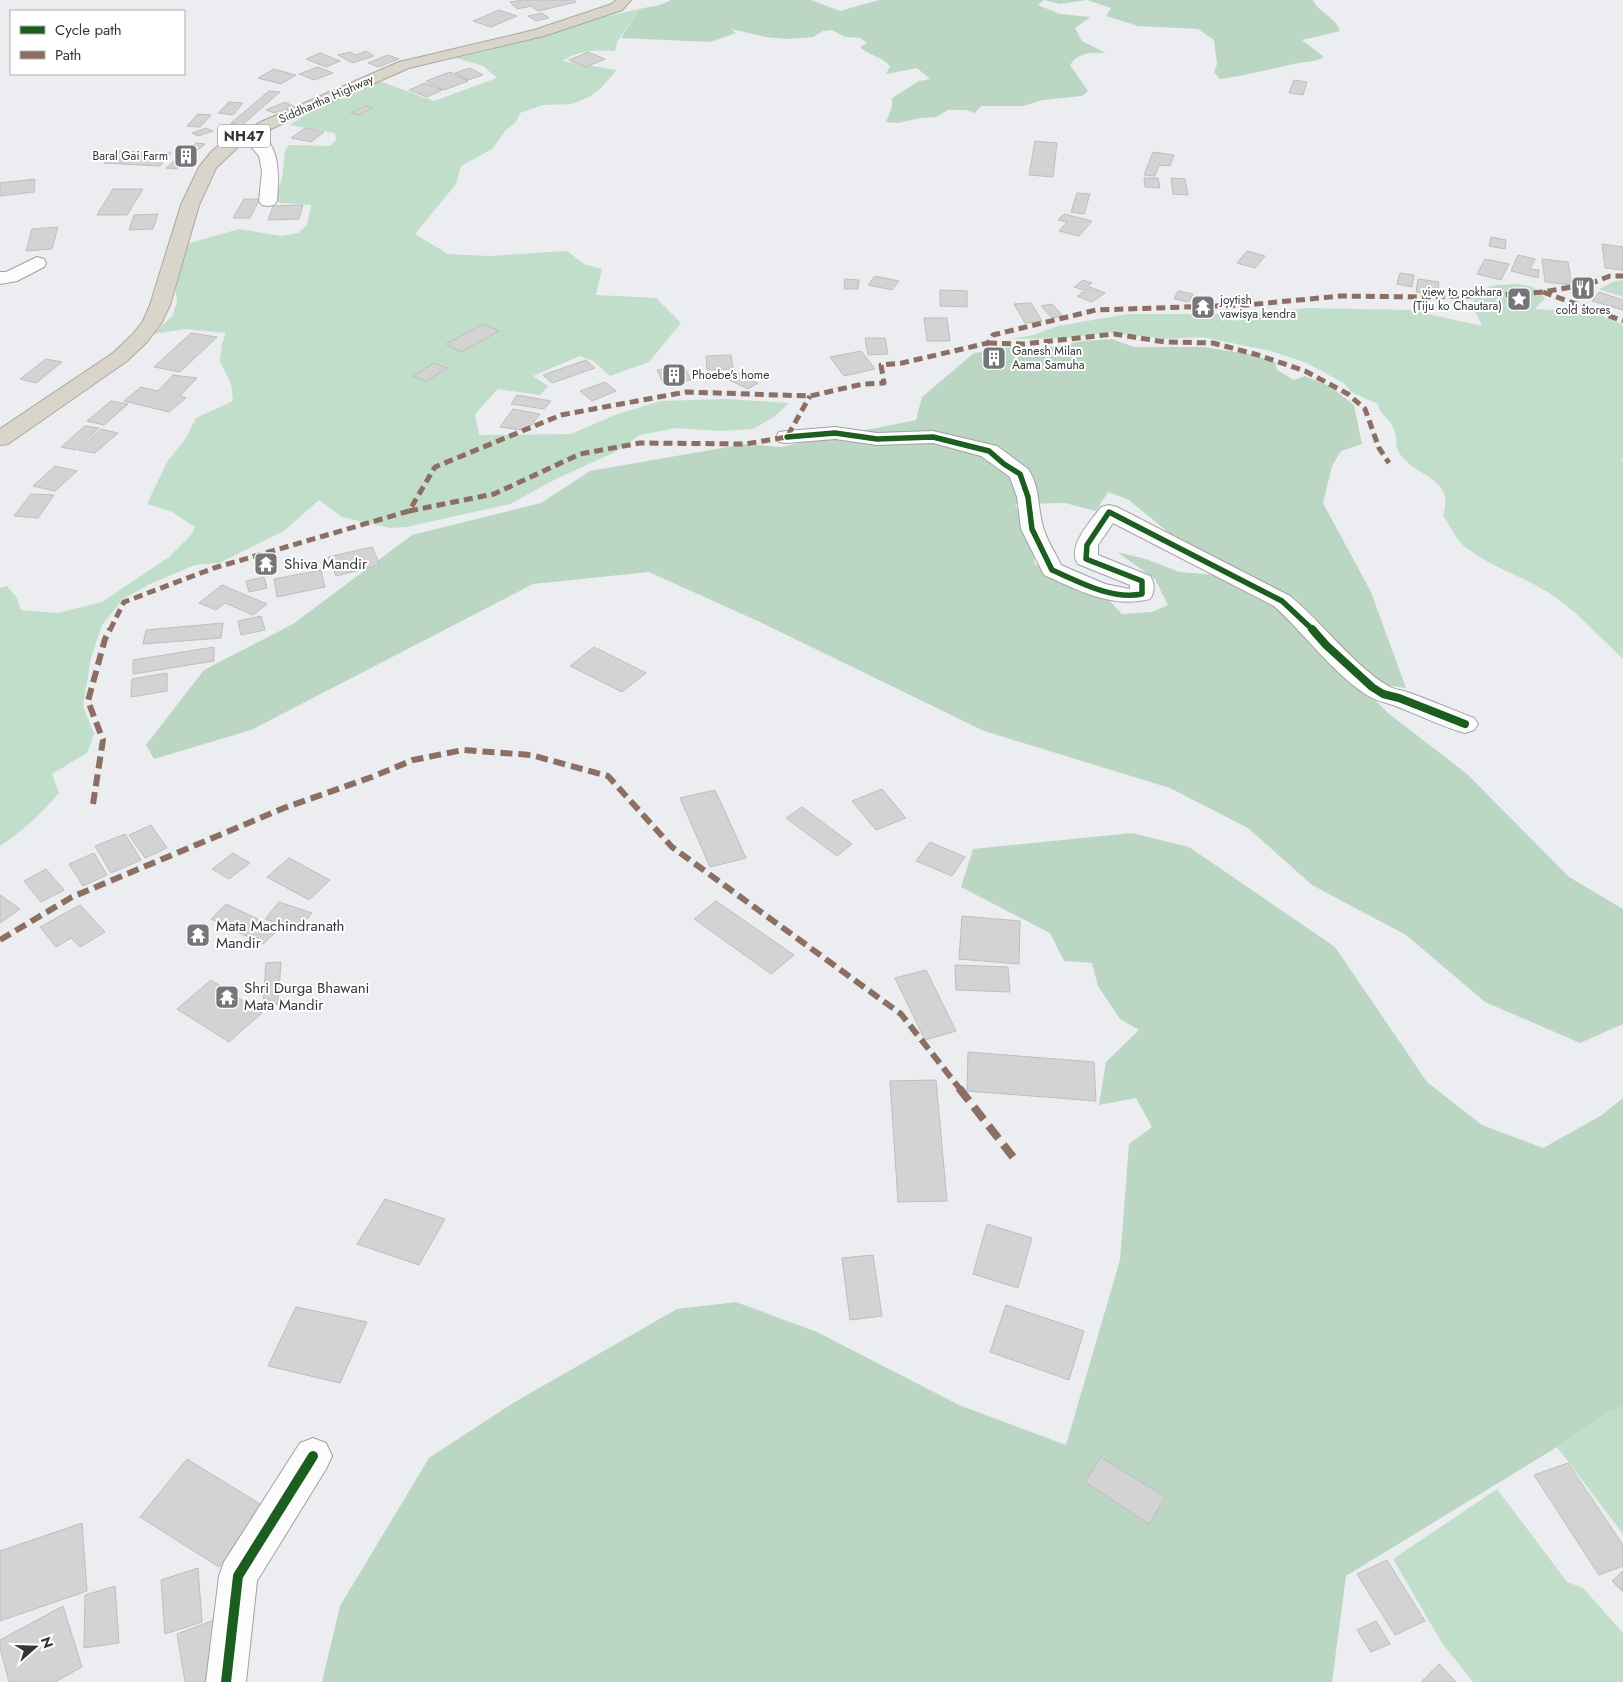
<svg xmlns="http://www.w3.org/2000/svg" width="1623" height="1682" viewBox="0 0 1623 1682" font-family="Jost,sans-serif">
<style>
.green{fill:#c1deca}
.forest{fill:#bbd7c3}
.building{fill:#d3d3d4;stroke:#bebebe}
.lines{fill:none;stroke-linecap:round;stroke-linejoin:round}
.minor-casing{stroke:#a1a2a5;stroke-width:2}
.highway-casing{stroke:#aca89d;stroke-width:2}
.minor{fill:#fcfcfd;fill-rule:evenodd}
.highway{fill:#dad5cb;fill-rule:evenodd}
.quiet-far2{stroke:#8d6e63;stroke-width:5;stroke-dasharray:9 5;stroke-linecap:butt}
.quiet-far1{stroke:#8d6e63;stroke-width:6;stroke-dasharray:12 6;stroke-linecap:butt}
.quiet{stroke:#8d6e63;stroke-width:8;stroke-dasharray:16 8;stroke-linecap:butt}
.cycleway-far2-casing{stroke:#fff;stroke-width:8}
.cycleway-far1-casing{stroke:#fff;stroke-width:11}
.cycleway-casing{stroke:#fff;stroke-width:13}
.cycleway-far2{stroke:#1b5e20;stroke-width:5.5}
.cycleway-far1{stroke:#1b5e20;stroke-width:8}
.cycleway{stroke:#1b5e20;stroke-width:10}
.labels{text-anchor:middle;stroke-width:4;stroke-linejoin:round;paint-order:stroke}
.far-street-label{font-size:12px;fill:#343638;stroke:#fff}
.far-poi-label{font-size:12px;fill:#343638;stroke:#fff;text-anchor:start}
.shield{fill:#fff;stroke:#717274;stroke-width:1}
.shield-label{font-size:14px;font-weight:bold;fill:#343638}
.poi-label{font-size:15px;fill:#343638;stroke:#fff;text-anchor:start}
</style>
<rect width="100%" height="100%" fill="#ebedf0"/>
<g class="green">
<path d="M639 9 617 42 615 51C595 50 580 50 562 61L617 70 601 88 589 97 572 104 543 105 520 113 516 122 506 130 492 149 461 166 456 184 415 234 448 254 489 256 567 251 584 264 602 269 596 295 656 298 681 323 649 362 610 376 593 361 580 356 533 376 548 386 540 395 498 389 475 414 479 435 571 434 615 415 661 401 726 399 789 403 774 417 753 429 720 431 676 428 640 435 615 452 556 479 510 504 406 527 390 528 342 517 319 500 284 531 219 563 195 565 150 584 123 599 102 625 91 658 83 706 94 734 87 753 52 774 59 793C41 814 23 831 0 846V588L7 586 17 598 21 610 58 613 102 602 169 557 192 534 195 527 172 512 147 504 167 462 186 438 196 418 233 401 231 384 220 361 222 344 226 333 186 329 153 334 172 316 177 303 174 274 181 256 190 243 239 229 282 236 298 233 307 225 311 205 280 203 275 197 282 179 285 151 289 145 330 146 336 140 335 133 290 125 318 107 349 97 379 81 434 101 497 78 483 66 456 58 490 50 581 22Z"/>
<path d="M1623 280V297L1599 289 1615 281Z"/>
<path d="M1517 284 1533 287 1545 298 1535 309C1568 311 1593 310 1623 325V458L1621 459 1623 461V659C1600 638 1580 614 1555 597 1527 577 1491 568 1464 546 1456 539 1449 525 1443 515 1455 479 1420 478 1403 458 1392 444 1399 442 1394 429 1391 419 1381 417 1378 404L1351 392 1345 384 1307 363 1271 351 1202 337 1165 339 1109 332 1066 338 1014 339 1033 335 1058 326 1128 314H1256L1307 308 1410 310 1482 326 1472 304 1478 290 1497 285Z"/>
<path d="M1623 1406V1534L1557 1447 1607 1413Z"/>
<path d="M1497 1489 1567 1582 1583 1588 1623 1633V1682H1473L1442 1643 1393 1559Z"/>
</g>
<g class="forest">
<path d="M671 0H811L840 11 879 0H1313C1320 14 1335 16 1340 31L1302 40 1324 57C1313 63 1306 61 1294 64 1269 69 1245 76 1220 79L1214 72 1217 64 1214 40 1198 29 1138 26 1106 16 1111 8 1087 0 1060 4 1044 0 1038 5 1060 14 1091 17 1075 28 1082 41 1106 53C1091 53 1079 51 1070 65L1088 91 1082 96 1043 100 1023 106H981L975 113 966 110H948L936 117 921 118 898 123 886 122 892 107V98L919 81 930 79 917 68 886 74 890 66C882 56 869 56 860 47L867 43 860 38 845 37 832 30 823 31 813 37 787 39 766 37 731 29 736 33 710 42 621 38 639 9 660 5Z"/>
<path d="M1112 339 1134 347H1203L1249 354 1275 362 1277 370 1294 380 1305 376 1331 387 1354 405 1362 444 1341 451 1332 466 1323 503 1371 592 1406 688 1376 684 1339 651 1296 599 1174 537 1129 500 1108 492 1096 511 1065 503 1015 504 1030 537 1035 564 1061 581 1104 595 1122 614 1152 612 1168 605 1155 579 1117 552 1146 559 1180 572 1229 576 1278 601 1388 713 1467 774 1569 877 1623 909V1024L1580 1043 1485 1002 1406 935 1312 885 1248 828 1170 788 984 731 762 623 649 572 533 584 251 730 154 759 146 745 204 670 293 624 412 535 541 503 590 471 745 444 781 447 916 420 922 397 974 353 1007 348 1040 349 1083 341Z"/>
<path d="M1132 833 1189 847 1335 947 1427 1082 1482 1125 1543 1148 1602 1115 1623 1098V1406L1607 1413 1557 1447 1346 1576 1332 1682H322L340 1606 429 1458 513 1403 677 1309 736 1302 817 1332 959 1405 1066 1445 1120 1260 1129 1144 1152 1127 1136 1098 1099 1105 1106 1062 1139 1030 1120 1019 1098 986 1092 963 1064 961 1050 933 961 887 973 849Z"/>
</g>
<g class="building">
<path d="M523 0H573L576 2 538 11 531 6 517 9 510 2Z"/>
<path d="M499 10 517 16 491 27 473 21Z"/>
<path d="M542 13 549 18 536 21 528 16Z"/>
<path d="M366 51 374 56 352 63 338 55 350 52 356 55Z"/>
<path d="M588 52 605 59 586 67 569 60Z"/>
<path d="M320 53 340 61 326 67 306 59Z"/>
<path d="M388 55 399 59 378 67 368 63Z"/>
<path d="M318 67 333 73 314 80 299 74Z"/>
<path d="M470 68 483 75 468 80 455 73Z"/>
<path d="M274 69 296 75 281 84 258 78Z"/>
<path d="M450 72 468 81 444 90 426 81Z"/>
<path d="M1294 80 1307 82 1303 95 1289 93Z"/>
<path d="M425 83 442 90 427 97 409 90Z"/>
<path d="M269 91 280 92 242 125 231 123Z"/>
<path d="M229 102 243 103 233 115 218 113Z"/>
<path d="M285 102 293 106 274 113 266 110Z"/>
<path d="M365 106 373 108 359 115 351 113Z"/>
<path d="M198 114 211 115 200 127 187 126Z"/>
<path d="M206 128 213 131 198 136 192 133Z"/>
<path d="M305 128 324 132 311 142 291 138Z"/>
<path d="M1035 141 1057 143 1053 177 1029 175Z"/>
<path d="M196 143 205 144 176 169 166 168Z"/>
<path d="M115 151 171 153 160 166 104 163Z"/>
<path d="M1153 152 1174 155 1170 166 1159 165 1155 176 1144 175Z"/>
<path d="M1144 178H1158L1160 188 1145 187Z"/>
<path d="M1171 178 1185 179 1188 195 1173 194Z"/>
<path d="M35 179 34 192 0 196V183Z"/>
<path d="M113 189H143L127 215H97Z"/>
<path d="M1077 193 1090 194 1084 214 1071 212Z"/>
<path d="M244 199H260L250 218H233Z"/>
<path d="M303 205 299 219 268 220 273 206Z"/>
<path d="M158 214 153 229 129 230 134 215Z"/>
<path d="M1064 214 1092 221 1079 236 1059 231 1067 222 1058 220Z"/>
<path d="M58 227 52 249 26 251 32 229Z"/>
<path d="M1491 237 1506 240 1505 249 1489 246Z"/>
<path d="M1602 244 1623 247V270L1605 268Z"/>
<path d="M1247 251 1265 256 1255 268 1237 263Z"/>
<path d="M1518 255 1535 259 1530 269 1539 270 1538 278 1511 271Z"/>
<path d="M1485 259 1509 264 1501 280 1477 274Z"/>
<path d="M1542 259 1568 262 1572 285 1545 282Z"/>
<path d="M1400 273 1414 275 1412 287 1397 284Z"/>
<path d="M875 276 899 281 892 290 868 285Z"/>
<path d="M845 279 859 280 858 289H844Z"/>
<path d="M1418 279 1439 282 1437 295 1416 292Z"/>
<path d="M1083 280 1092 283 1083 290 1074 287Z"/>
<path d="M1090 287 1105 293 1092 302 1077 296Z"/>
<path d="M940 290 967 291V307L940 306Z"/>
<path d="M1178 291 1193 294 1189 302 1174 299Z"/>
<path d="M1599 292 1623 300V310L1592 301Z"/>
<path d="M1031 303 1042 321 1025 323 1014 304Z"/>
<path d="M1052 304 1063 316 1052 318 1041 306Z"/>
<path d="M924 318H947L950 341H927Z"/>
<path d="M484 324 499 331 461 352 446 344Z"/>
<path d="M191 333 217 337 180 372 154 367Z"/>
<path d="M865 338H885L888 354 868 355Z"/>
<path d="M861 351 875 369 844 376 830 357Z"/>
<path d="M1001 351 1010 362 986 366 978 355Z"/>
<path d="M731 355 733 369 707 370 706 356Z"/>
<path d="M46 359 62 362 36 383 20 379Z"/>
<path d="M586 360 595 368 552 383 543 375Z"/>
<path d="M434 363 447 368 427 381 413 376Z"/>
<path d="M684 366 691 380 664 385 657 370Z"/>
<path d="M735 372 758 383 748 389 725 378Z"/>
<path d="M173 375 197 378 180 396 186 398 169 412 124 401 141 387 158 391Z"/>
<path d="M605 382 616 391 592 401 580 391Z"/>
<path d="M517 395 551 401 544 409 511 404Z"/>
<path d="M111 401 128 404 104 425 87 421Z"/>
<path d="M513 409 540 414 527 431 500 427Z"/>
<path d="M85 426 99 428 76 450 61 447Z"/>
<path d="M101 429 118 433 95 453 78 450Z"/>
<path d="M55 466 77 471 55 491 33 486Z"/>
<path d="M31 494 54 495 38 518 14 516Z"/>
<path d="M372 547 380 565 336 576 328 557Z"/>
<path d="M321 570 325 587 277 597 274 579Z"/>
<path d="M264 577 267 588 249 592 246 581Z"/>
<path d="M222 585 267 604 253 615 225 603 216 610 199 603Z"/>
<path d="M261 616 265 630 241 635 238 621Z"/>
<path d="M223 623 221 638 143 644 146 630Z"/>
<path d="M214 647V661L133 674V660Z"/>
<path d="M594 647 646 673 622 692 570 666Z"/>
<path d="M167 673V691L131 697 132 679Z"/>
<path d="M882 789 906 818 876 830 852 801Z"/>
<path d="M715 790 746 858 710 867 680 798Z"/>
<path d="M802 807 852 844 837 856 786 818Z"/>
<path d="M151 825 167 848 145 858 129 835Z"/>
<path d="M125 834 141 860 111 873 95 846Z"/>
<path d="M930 842 965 857 952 876 916 861Z"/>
<path d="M94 853 107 875 83 886 69 864Z"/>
<path d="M233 853 250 863 229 879 212 869Z"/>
<path d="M289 858 330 880 309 900 267 877Z"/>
<path d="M46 869 64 890 41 902 24 881Z"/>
<path d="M0 895 20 909 0 923Z"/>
<path d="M716 901 794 955 771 974 694 919Z"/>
<path d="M279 902 312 913 297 930 265 919Z"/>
<path d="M226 904 279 929 263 944 211 919Z"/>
<path d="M80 905 105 932 80 947 71 938 56 947 40 927Z"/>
<path d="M962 916 1020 921 1019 964 959 959Z"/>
<path d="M281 962 278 1004 263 1006 266 963Z"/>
<path d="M955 965 1008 967 1010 992 956 990Z"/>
<path d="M926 970 956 1031 925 1040 895 978Z"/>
<path d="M211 980 262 1013 229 1042 177 1009Z"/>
<path d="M968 1052 1094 1062 1096 1101 967 1091Z"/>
<path d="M936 1080 947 1201 898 1202 890 1081Z"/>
<path d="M385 1199 445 1219 419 1265 357 1244Z"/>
<path d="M987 1224 1032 1238 1018 1288 973 1274Z"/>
<path d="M873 1255 882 1316 850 1320 842 1258Z"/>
<path d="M1006 1305 1084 1331 1069 1380 990 1352Z"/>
<path d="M296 1307 367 1322 340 1383 268 1366Z"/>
<path d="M1101 1457 1165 1497 1149 1524 1085 1482Z"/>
<path d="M187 1459 265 1507 219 1567 140 1517Z"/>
<path d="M1568 1463 1623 1545V1566L1599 1575 1534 1475Z"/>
<path d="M82 1523 87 1591 0 1621V1551Z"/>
<path d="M1387 1560 1425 1621 1395 1635 1357 1574Z"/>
<path d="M198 1568 202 1622 165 1634 161 1580Z"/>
<path d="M1623 1571V1592L1612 1581Z"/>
<path d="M115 1586 119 1643 84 1648 85 1595Z"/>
<path d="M63 1606 82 1667 55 1682H9L0 1648V1640Z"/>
<path d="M214 1620 209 1682H185L177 1634Z"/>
<path d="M1376 1621 1390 1644 1371 1652 1357 1630Z"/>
<path d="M1439 1664 1456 1682H1421Z"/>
</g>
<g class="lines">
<g class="minor-casing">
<g id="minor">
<path d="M248 129C282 137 279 175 277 201L274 205 268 206 262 205 259 201 262 171 259 156 240 134 242 130Z"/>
<path d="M37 257 44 259 46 263 44 267 17 281 0 284V272H6Z"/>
<path d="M835 427 877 433 933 431 997 446 1028 469C1041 488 1037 510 1044 530 1048 542 1056 554 1061 565L1105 584 1130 589V585L1078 564C1066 547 1091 521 1101 507L1109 505 1117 507 1290 596C1323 623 1352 664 1388 686 1395 690 1403 690 1410 693 1432 701 1453 710 1474 718L1478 724 1474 730 1465 733C1440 726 1417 714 1393 705 1383 702 1374 700 1365 694 1330 670 1305 634 1274 606L1113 523 1098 545V555L1150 576C1155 583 1155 592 1150 599 1112 609 1078 590 1044 575L1021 529 1017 497 1010 477 981 456 933 443 877 445 835 439 787 443 779 442 776 437 779 432 787 431Z"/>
<path d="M313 1438 326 1443 332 1456 326 1469 257 1581 246 1682H206L219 1576 224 1562 300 1443Z"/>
</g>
</g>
<g class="highway-casing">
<path id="highway" d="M616 0H631L622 10 544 36 409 68 275 127 238 147 216 168 199 205 170 305 162 322 147 342 127 361 8 444 0 445V429L113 353 133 334 143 321 150 305 181 205 199 167 212 151 226 139 263 121 399 62 534 30 612 4Z"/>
</g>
<use href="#minor" class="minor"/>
<use href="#highway" class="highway"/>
<g class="quiet-far2">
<path d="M1543 292 1623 321"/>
<path d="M988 343 1024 344 1114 334 1165 342 1213 343 1258 355 1305 371 1348 394 1365 409 1379 448 1389 463"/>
<path d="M409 511 494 494 580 454 640 443 745 444 787 437 810 396"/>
<path d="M110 630 124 602 214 568 409 511 435 467 561 415 686 392 810 396 863 384 884 383 881 365 902 363 988 343 993 335 1096 310 1246 305 1341 296 1425 297 1499 295 1543 292 1589 284 1610 276H1623"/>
</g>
<g class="quiet-far1">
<path d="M93 804 103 740 88 701 105 639 110 629"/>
<path d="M0 940 72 897 284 808 372 777 413 760 463 750 531 755 608 776 672 847 901 1014 960 1089"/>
</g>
<path class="quiet" d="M959 1088 1013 1157"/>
<g class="cycleway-far2-casing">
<path id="cycleway-far2" d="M787 437 835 433 877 439 933 437 989 451 1004 464 1020 474 1028 497 1032 529 1052 570C1080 582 1111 600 1142 594V581L1086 559 1087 545 1109 512 1282 601 1313 630"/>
</g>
<g class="cycleway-far1-casing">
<path id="cycleway-far1" d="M1312 629 1326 645 1372 687 1383 694 1399 698 1465 724"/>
</g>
<g class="cycleway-casing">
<path id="cycleway" d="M226 1682 238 1576 313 1456"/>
</g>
<use href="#cycleway-far2" class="cycleway-far2"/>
<use href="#cycleway-far1" class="cycleway-far1"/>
<use href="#cycleway" class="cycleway"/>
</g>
<defs>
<g id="building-square" transform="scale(1.25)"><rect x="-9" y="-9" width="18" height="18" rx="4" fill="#747678" stroke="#fff"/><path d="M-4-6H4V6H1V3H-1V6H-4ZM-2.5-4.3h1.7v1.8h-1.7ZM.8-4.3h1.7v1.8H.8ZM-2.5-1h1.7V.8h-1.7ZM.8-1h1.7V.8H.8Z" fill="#fff"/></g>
<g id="restaurant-square" transform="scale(1.25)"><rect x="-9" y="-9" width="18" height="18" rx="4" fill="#747678" stroke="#fff"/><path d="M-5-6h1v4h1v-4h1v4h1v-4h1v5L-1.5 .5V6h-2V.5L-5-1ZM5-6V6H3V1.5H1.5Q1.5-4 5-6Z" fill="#fff"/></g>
<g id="sight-square" transform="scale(1.25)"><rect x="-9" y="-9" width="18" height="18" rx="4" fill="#747678" stroke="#fff"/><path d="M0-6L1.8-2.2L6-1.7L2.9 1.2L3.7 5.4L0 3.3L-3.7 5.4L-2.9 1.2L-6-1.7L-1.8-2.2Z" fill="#fff"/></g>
<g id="temple-square" transform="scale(1.25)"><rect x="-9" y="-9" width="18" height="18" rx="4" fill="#747678" stroke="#fff"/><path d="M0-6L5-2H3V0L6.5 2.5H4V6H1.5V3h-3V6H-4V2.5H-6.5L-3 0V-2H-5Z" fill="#fff"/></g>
</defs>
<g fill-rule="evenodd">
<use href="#building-square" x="186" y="156"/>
<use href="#restaurant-square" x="1583" y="288"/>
<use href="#sight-square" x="1519" y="299"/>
<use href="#temple-square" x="1203" y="307"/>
<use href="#building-square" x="994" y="358"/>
<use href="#building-square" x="674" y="375"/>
<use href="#temple-square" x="266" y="564"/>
<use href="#temple-square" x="198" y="935"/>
<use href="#temple-square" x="227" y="997"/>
</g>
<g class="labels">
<g class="far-street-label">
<text transform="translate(326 99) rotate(-24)" y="4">Siddhartha Highway</text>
</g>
<g class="far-poi-label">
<text x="168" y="160" text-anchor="end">Baral Gai Farm</text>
<text x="1502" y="296" text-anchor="end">view to pokhara<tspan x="1502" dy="14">(Tiju ko Chautara)</tspan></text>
<text x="1220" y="304">joytish<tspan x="1220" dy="14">vawisya kendra</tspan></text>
<text x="1583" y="314" text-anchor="middle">cold stores</text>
<text x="1012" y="355">Ganesh Milan<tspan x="1012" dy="14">Aama Samuha</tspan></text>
<text x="692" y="379">Phoebe's home</text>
</g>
<rect class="shield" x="218" y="124.5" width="52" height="23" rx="4"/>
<g class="shield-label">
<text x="244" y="141">NH47</text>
</g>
<g class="poi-label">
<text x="284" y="569">Shiva Mandir</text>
<text x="216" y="931">Mata Machindranath<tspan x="216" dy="17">Mandir</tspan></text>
<text x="244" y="993">Shri Durga Bhawani<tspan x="244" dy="17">Mata Mandir</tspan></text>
</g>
</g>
<rect x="10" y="10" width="175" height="65" fill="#ffffff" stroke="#aeafaf"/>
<rect x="20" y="26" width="25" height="8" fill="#1b5e20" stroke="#aeafaf"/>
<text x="55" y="35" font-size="15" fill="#343638">Cycle path</text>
<rect x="20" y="51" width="25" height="8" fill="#8d6e63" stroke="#aeafaf"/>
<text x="55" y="60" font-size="15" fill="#343638">Path</text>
<g transform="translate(35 1647) rotate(70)" stroke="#ffffff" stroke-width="4" paint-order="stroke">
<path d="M0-4L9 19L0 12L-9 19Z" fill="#343638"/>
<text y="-8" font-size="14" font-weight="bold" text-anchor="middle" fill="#343638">N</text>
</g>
</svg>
